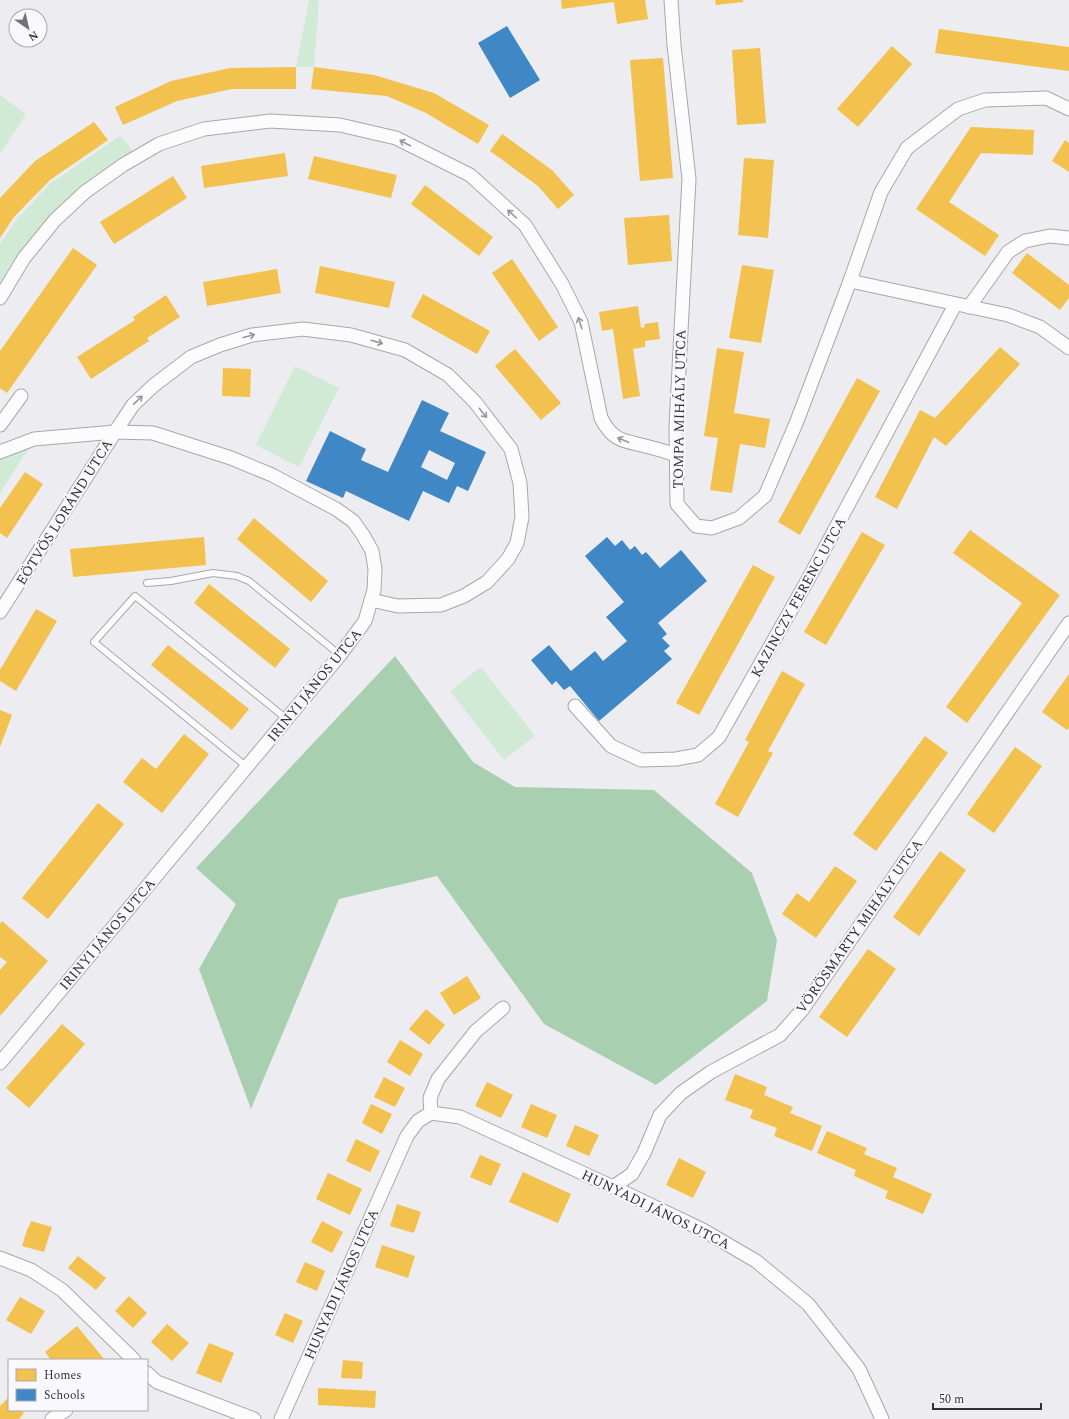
<svg xmlns="http://www.w3.org/2000/svg" width="1069" height="1419" viewBox="0 0 1069 1419" font-family="Spectral,serif">
<style>
.green{fill:#d1ead6}
.forest{fill:#a8d0b0}
.homes{fill:#f2c14e}
.schools{fill:#3f88c5;fill-rule:evenodd}
.lines{fill:none;stroke-linecap:round;stroke-linejoin:round}
.service-casing{stroke:#a8a8ab;stroke-width:8}
.minor-casing{stroke:#a8a8ab;stroke-width:15}
.service{stroke:#fcfcfd;stroke-width:6}
.minor{stroke:#fcfcfd;stroke-width:13}
.oneway{stroke:#979799}
.labels{text-anchor:middle;stroke-width:4;stroke-linejoin:round;paint-order:stroke}
.street-label{font-size:14px;fill:#323235;stroke:#f8f8fe}
</style>
<rect width="100%" height="100%" fill="#ececf1"/>
<g class="green">
<path d="M309 0H319L314 67H296Z"/>
<path d="M0 95 26 114 0 154Z"/>
<path d="M120 136 137 156 85 192 0 296V244L16 220 51 183Z"/>
<path d="M295 366 339 388 299 467 256 445Z"/>
<path d="M34 440 0 493V452Z"/>
<path d="M481 667 535 736 504 760 450 691Z"/>
</g>
<path class="forest" d="M395 656 473 762 515 787 654 790 752 873 777 940 767 1001 656 1085 544 1024 437 876 339 899 251 1109 199 969 236 904 196 868Z"/>
<g class="homes">
<path d="M561 0H645L648 19 617 24 614 2 562 9Z"/>
<path d="M715 0H743V2L716 5Z"/>
<path d="M939 29 1069 47V71L935 53Z"/>
<path d="M892 46 912 64 858 127 837 109Z"/>
<path d="M760 48 766 123 737 125 732 50Z"/>
<path d="M663 58 673 178 640 181 630 60Z"/>
<path d="M296 67V89H232L177 101 123 125 115 107 171 81 230 68Z"/>
<path d="M314 67 374 75 434 93 489 125 478 144 426 113 387 96 311 89Z"/>
<path d="M94 122 108 140 50 180 14 217 0 238V198L35 161Z"/>
<path d="M971 127 1034 130 1033 155 981 153 949 202 999 235 985 256 916 209Z"/>
<path d="M502 134 552 170 574 195 558 209 538 186 490 151Z"/>
<path d="M1065 140 1069 143V172L1052 161Z"/>
<path d="M285 153 288 176 204 188 201 166Z"/>
<path d="M314 156 397 175 391 198 308 179Z"/>
<path d="M744 158 774 160 768 238 738 235Z"/>
<path d="M173 176 187 198 114 244 100 222Z"/>
<path d="M425 185 493 237 479 256 411 204Z"/>
<path d="M669 215 672 261 628 265 624 218Z"/>
<path d="M73 248 97 265 7 393 0 388V351Z"/>
<path d="M1027 253 1069 285V298L1060 310 1012 273Z"/>
<path d="M512 259 558 327 539 341 492 273Z"/>
<path d="M742 265 774 270 761 343 729 338Z"/>
<path d="M320 266 395 282 389 308 315 293Z"/>
<path d="M277 269 281 293 207 306 203 282Z"/>
<path d="M423 294 490 331 477 354 411 317Z"/>
<path d="M166 295 180 317 147 338 149 341 91 379 77 357 135 320 133 317Z"/>
<path d="M638 306 641 328 645 327 644 324 658 322 660 339 645 341V347L633 349 640 396 623 399 613 329 602 331 599 312Z"/>
<path d="M1000 347 1020 364 946 446 934 437 897 509 875 497 920 410 935 418Z"/>
<path d="M717 348 744 352 734 413 770 419 765 448 740 444 732 493 710 490 718 438 704 436Z"/>
<path d="M515 349 561 403 541 420 495 366Z"/>
<path d="M223 368 251 369 250 397 222 396Z"/>
<path d="M857 378 880 391 800 535 778 522Z"/>
<path d="M25 472 43 484 7 538 0 533V508Z"/>
<path d="M254 518 328 581 311 602 237 539Z"/>
<path d="M970 530 1060 595 967 723 946 707 1022 603 953 553Z"/>
<path d="M862 532 885 545 826 645 804 632Z"/>
<path d="M204 537 206 565 73 577 70 549Z"/>
<path d="M753 565 775 577 699 715 676 703Z"/>
<path d="M209 584 290 649 275 668 194 603Z"/>
<path d="M36 609 57 621 16 691 0 681V670Z"/>
<path d="M168 645 249 709 232 730 151 665Z"/>
<path d="M782 671 805 684 768 751 773 753 738 817 715 804 749 742 745 740Z"/>
<path d="M1069 674V728L1067 730 1042 712Z"/>
<path d="M0 710 12 715 0 747Z"/>
<path d="M184 734 209 754 162 813 123 782 142 758 156 769Z"/>
<path d="M925 736 948 753 876 851 853 834Z"/>
<path d="M1015 747 1042 766 994 833 967 814Z"/>
<path d="M98 803 124 824 48 919 22 898Z"/>
<path d="M940 851 966 870 919 936 893 917Z"/>
<path d="M835 866 857 881 816 938 782 914 797 893 809 902Z"/>
<path d="M2 921 48 961 0 1016V970L7 962 0 957V924Z"/>
<path d="M868 949 896 969 847 1037 819 1017Z"/>
<path d="M467 976 481 998 454 1015 440 993Z"/>
<path d="M426 1009 445 1025 429 1045 409 1029Z"/>
<path d="M62 1024 85 1044 29 1108 6 1088Z"/>
<path d="M400 1040 423 1054 410 1076 387 1062Z"/>
<path d="M735 1074 767 1087 764 1095 793 1107 790 1113 822 1126 812 1151 774 1136 777 1128 750 1118 753 1110 725 1100Z"/>
<path d="M384 1077 405 1088 395 1107 374 1097Z"/>
<path d="M487 1082 513 1095 501 1118 475 1106Z"/>
<path d="M371 1104 392 1114 382 1134 362 1123Z"/>
<path d="M531 1104 557 1115 547 1138 521 1127Z"/>
<path d="M575 1125 599 1135 589 1156 566 1146Z"/>
<path d="M827 1131 867 1148 864 1154 897 1168 893 1177 932 1194 923 1214 885 1198 888 1191 854 1176 856 1170 817 1153Z"/>
<path d="M356 1139 380 1151 370 1172 346 1161Z"/>
<path d="M480 1155 501 1164 491 1186 470 1177Z"/>
<path d="M679 1158 706 1172 693 1198 666 1185Z"/>
<path d="M523 1172 571 1194 558 1223 509 1202Z"/>
<path d="M328 1173 362 1189 350 1215 316 1199Z"/>
<path d="M397 1204 421 1212 414 1233 390 1226Z"/>
<path d="M31 1221 52 1227 44 1252 22 1246 28 1227H29Z"/>
<path d="M322 1221 343 1232 332 1253 311 1242Z"/>
<path d="M382 1245 415 1256 408 1278 375 1267Z"/>
<path d="M78 1256 106 1278 96 1290 68 1268Z"/>
<path d="M305 1262 325 1271 317 1291 296 1282Z"/>
<path d="M129 1296 147 1313 133 1328 115 1311Z"/>
<path d="M20 1297 45 1311 31 1334 6 1320Z"/>
<path d="M285 1313 303 1321 293 1343 275 1335Z"/>
<path d="M167 1324 189 1343 172 1361 151 1342Z"/>
<path d="M77 1326 104 1359 103 1360H51L45 1352Z"/>
<path d="M209 1343 234 1353 221 1383 196 1373Z"/>
<path d="M343 1360 363 1362 362 1379 341 1378Z"/>
<path d="M318 1388 376 1391 375 1408 318 1405Z"/>
<path d="M9 1397V1410H21L24 1413 19 1419H0V1406Z"/>
</g>
<g class="schools">
<path d="M507 26 540 80 510 98 478 43Z"/>
<path d="M422 400 449 413 440 431 486 452 468 491 457 486 449 503 423 491 409 521 346 491 343 498 306 481 330 431 366 449 361 460 388 472ZM429 450 455 463 447 480 421 467Z"/>
<path d="M607 537 615 546 622 540 630 550 635 546 642 555 646 552 660 568 681 550 707 581 658 623 667 634 662 638 670 646 664 651 672 659 599 721 570 686 564 690 556 681 552 685 531 660 549 645 571 671 595 651 603 661 627 641 606 617 624 602 585 556Z"/>
</g>
<g class="lines">
<g class="service-casing">
<g id="service">
<path d="M147 583 171 581 213 573 237 576 249 581 340 655"/>
<path d="M247 767 94 642 135 596 288 720"/>
</g>
</g>
<g class="minor-casing">
<g id="minor">
<path d="M671 0 674 45 689 179 676 426 677 504 696 526 712 528 739 518 765 496 797 421 850 281 881 192 907 148 958 109 985 100 1046 98 1069 109"/>
<path d="M850 281 1008 315 1040 327 1069 348"/>
<path d="M0 298 24 258 55 220 85 192 123 165 159 144 204 129 270 121 340 125 396 138 470 175 525 225 562 284 581 322 601 418C614 443 624 440 649 447 658 449 667 452 676 455"/>
<path d="M969 307 1008 252 1025 241 1050 236 1069 238"/>
<path d="M0 425 21 396"/>
<path d="M0 452 34 439 115 432 153 433 231 458 272 475 336 509 353 521 363 535 372 551 375 569 374 590 365 621 340 655 0 1063"/>
<path d="M0 612 115 432 133 405 153 386 191 357 220 345 252 335 303 329 351 335 405 350 448 375 475 402 511 449 520 483 522 517 517 543 508 559 487 582 464 596 441 605 398 606 371 600"/>
<path d="M575 706 611 746 641 760 676 759 698 755 719 737 810 576 955 305"/>
<path d="M431 1113 430 1098 438 1079 476 1031 503 1008"/>
<path d="M613 1187 632 1174 644 1153 660 1115 681 1093 711 1072 780 1035 802 1010 1069 623"/>
<path d="M0 1258 31 1270 62 1290 134 1360"/>
<path d="M147 1373 157 1382 254 1419"/>
<path d="M52 1419 66 1410"/>
<path d="M281 1419 407 1136 418 1121 431 1113 460 1117 613 1187 703 1230 756 1261 808 1304 859 1369 882 1419"/>
</g>
</g>
<use href="#service" class="service"/>
<use href="#minor" class="minor"/>
</g>
<defs><path id="oneway-shaft" d="M-6 0H5M1.5-3L5.5 0L1.5 3" fill="none" stroke-width="1.6" stroke-linecap="round" stroke-linejoin="round"/></defs>
<g class="oneway">
<use href="#oneway-shaft" transform="translate(405 143) rotate(-153)"/>
<use href="#oneway-shaft" transform="translate(512 214) rotate(-138)"/>
<use href="#oneway-shaft" transform="translate(580 323) rotate(-108)"/>
<use href="#oneway-shaft" transform="translate(249 336) rotate(-15)"/>
<use href="#oneway-shaft" transform="translate(377 342) rotate(16)"/>
<use href="#oneway-shaft" transform="translate(138 400) rotate(-44)"/>
<use href="#oneway-shaft" transform="translate(483 413) rotate(52)"/>
<use href="#oneway-shaft" transform="translate(623 440) rotate(-157)"/>
</g>
<g class="labels">
<g class="street-label">
<text transform="translate(679 409) rotate(-89)" y="5">TOMPA MIHÁLY UTCA</text>
<text transform="translate(64 512) rotate(-58)" y="5">EÖTVÖS LORÁND UTCA</text>
<text transform="translate(798 597) rotate(-61)" y="5">KAZINCZY FERENC UTCA</text>
<text transform="translate(314 685) rotate(-51)" y="5">IRINYI JÁNOS UTCA</text>
<text transform="translate(859 926) rotate(-55)" y="5">VÖRÖSMARTY MIHÁLY UTCA</text>
<text transform="translate(107 934) rotate(-50)" y="5">IRINYI JÁNOS UTCA</text>
<text transform="translate(656 1209) rotate(26)" y="5">HUNYADI JÁNOS UTCA</text>
<text transform="translate(341 1284) rotate(-66)" y="5">HUNYADI JÁNOS UTCA</text>
</g>
</g>
<rect x="8" y="1359" width="140" height="52" fill="#f8f8fe" stroke="#a9a9ae"/>
<rect x="16" y="1369" width="20" height="12" fill="#f2c14e" stroke="#a9a9ae"/>
<text x="44" y="1379" font-size="12" fill="#323235">Homes</text>
<rect x="16" y="1389" width="20" height="12" fill="#3f88c5" stroke="#a9a9ae"/>
<text x="44" y="1399" font-size="12" fill="#323235">Schools</text>
<g transform="translate(28 28) rotate(146)"><circle r="19" fill="#f8f8fe" stroke="#a9a9ae"/>
<path d="M0-3L7 15L0 10L-7 15Z" fill="#737377"/>
<text y="-6" font-size="11" font-weight="bold" text-anchor="middle" fill="#323235">N</text>
</g>
<path d="M933 1403v6h108v-6" fill="none" stroke="#323235" stroke-width="2"/>
<text x="939" y="1403" font-size="12" fill="#323235" stroke="#f8f8fe" stroke-width="3" paint-order="stroke">50 m</text>
</svg>
